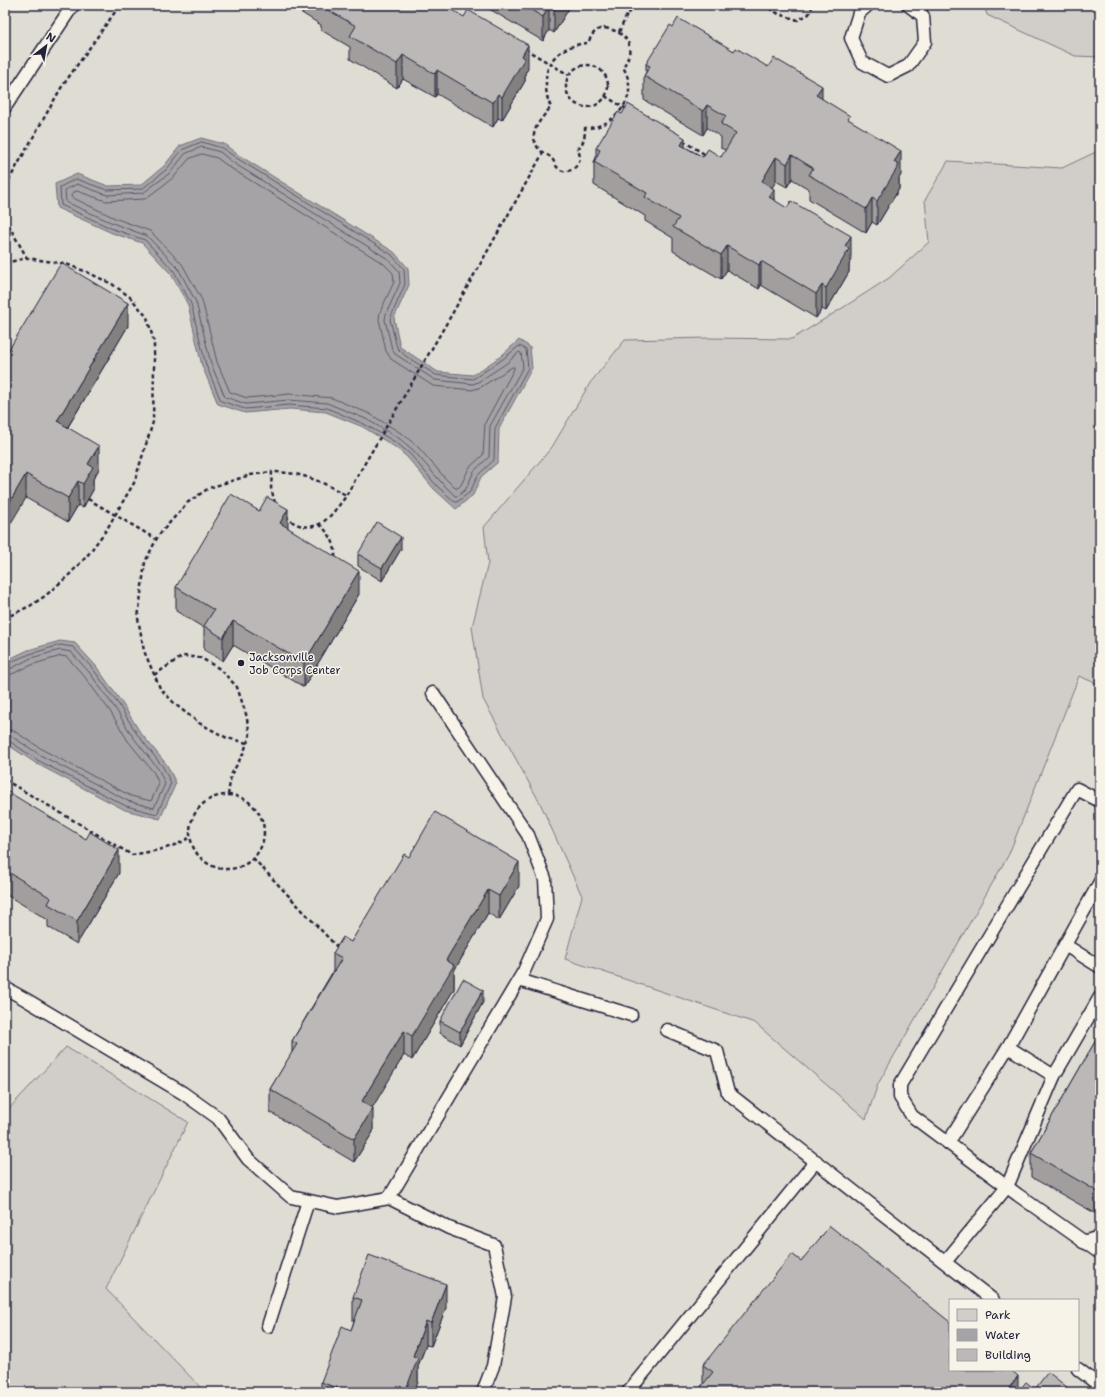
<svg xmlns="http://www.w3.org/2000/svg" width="1105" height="1397" viewBox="0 0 1105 1397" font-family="'Shantell Sans',sans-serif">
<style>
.built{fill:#dfdcd4;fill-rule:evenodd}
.green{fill:#d1cdc9;stroke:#7a7882}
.water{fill:#a6a3a6;stroke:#716f7b}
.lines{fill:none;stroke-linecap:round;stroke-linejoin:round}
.shore{stroke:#575666;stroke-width:1}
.lane-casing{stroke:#22223b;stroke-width:15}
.path{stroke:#22223b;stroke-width:2.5;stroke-dasharray:4 3;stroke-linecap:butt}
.lane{stroke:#f7f3e8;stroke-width:12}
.wall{fill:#a19e9d;stroke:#22223b}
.shaded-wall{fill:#838180;stroke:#22223b}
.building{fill:#bbb8b7;stroke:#22223b}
.poi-dot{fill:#22223b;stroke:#f7f3e8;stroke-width:1.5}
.labels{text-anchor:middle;stroke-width:3;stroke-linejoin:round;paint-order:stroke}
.poi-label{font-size:11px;fill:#22223b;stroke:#f7f3e8;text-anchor:start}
</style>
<rect width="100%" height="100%" fill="#eeebe1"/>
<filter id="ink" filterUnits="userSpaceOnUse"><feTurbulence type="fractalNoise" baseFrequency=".025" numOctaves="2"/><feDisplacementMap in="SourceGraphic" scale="8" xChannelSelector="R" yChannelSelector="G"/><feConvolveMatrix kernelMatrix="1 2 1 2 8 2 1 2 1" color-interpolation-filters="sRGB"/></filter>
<g filter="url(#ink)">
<path class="built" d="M5 5H1100V150L1062 168 948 161 925 200 929 242 889 278 845 307 792 339 708 338 625 340 590 383 552 447 484 527 488 563 472 627 540 803 582 896 565 959 755 1023 866 1118 878 1084 1009 854 1079 675 1100 685V1392H205L106 1289 188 1122 5 1113ZM950 1300H1078V1370H950Z"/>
<g class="green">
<path d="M984 5H1100V57L1075 56 987 15Z"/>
<path d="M1100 150V685L1079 676 1009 854 878 1084 866 1119 755 1023 565 959 582 896 540 803 483 699 472 627 488 563 484 527 552 447 590 383 625 340 708 338 792 339 844 307 889 278 929 242 925 200 948 161 1062 168Z"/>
<path d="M66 1047 188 1122 106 1289 205 1392H5V1113Z"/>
</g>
<g class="water">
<path d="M201 138 224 144 237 154 394 252 408 268 409 285 394 318 400 347 438 372 473 375 501 356 519 340 530 347 532 368 499 429 498 462 481 477 473 495 456 509 434 489 407 457 395 447 363 427 326 412 290 409 245 413 218 404 202 366 188 305 171 274 142 243 112 233 57 208 55 184 77 174 108 186 141 185 164 166 180 146Z"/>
<path d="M60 641 75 643 96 666 122 703 140 732 167 765 176 783 160 819 125 810 37 764 5 743V661L28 650Z"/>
</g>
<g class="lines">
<g class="shore">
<path d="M202 142 222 148 235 157 392 255 404 269 405 284 390 319 397 348 407 357 436 375 473 379 503 359 519 346 526 349 528 368 495 428 494 460 478 475 470 492 457 502H455L437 486 410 454 397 443 364 424 327 408 289 405 245 409 221 401 206 365 191 304 174 271 145 240 113 229 61 205 60 187 76 179 107 190 142 189 167 169 182 150Z"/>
<path d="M202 147 220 152 232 162 388 259 399 271 400 283 386 314 385 320 392 349 395 354 435 380 473 384 478 382 507 363 519 352 521 353 523 367 490 426 489 457 474 471 466 489 458 496H455L441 482 413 450 400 439 366 419 327 403 289 400 246 404 225 397 211 364 196 302 178 268 147 236 115 224 66 202 65 190 77 184 107 195 143 193 170 173 185 154Z"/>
<path d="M202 154 217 158 229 167 384 264 393 273 394 282 380 312 379 319 386 351 391 359 433 386 472 390 481 387 512 367H514V369L485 423 483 455 469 468 461 485 458 488H455L445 478 418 447 404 435 370 414 332 398 290 394 247 398 230 392 217 362 202 300 182 264 150 231 117 219 71 197 72 193 77 191 106 201 145 199 174 177 189 159Z"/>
<path d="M5 664 30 654 60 645 73 647 93 669 119 705 137 734 163 767 171 783 157 814 126 806 39 761 9 741 5 740"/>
<path d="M5 669H10L31 658 60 650 71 652 89 672 115 708 133 737 159 770 165 784 154 808 128 801 42 756 11 736 5 735"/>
<path d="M5 675 12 674 34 664 61 656 67 657 84 676 110 711 128 741 154 773 159 784 151 801 131 796 45 751 14 731 5 729"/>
</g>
<g class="lane-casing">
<g id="lane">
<path d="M868 5 859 13 851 38 862 62 888 76 908 66 925 42 923 16 908 5"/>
<path d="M5 107 73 5"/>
<path d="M433 693 528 835 545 879 547 919 524 971 389 1198 449 1228 494 1245 505 1297 493 1366 483 1392"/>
<path d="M1100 801 1077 789 900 1085V1097L912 1116 1018 1195 1100 1253"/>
<path d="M1065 945 1100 967"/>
<path d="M519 980 631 1015"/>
<path d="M5 988 25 999 183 1093 218 1118 248 1159 291 1197 338 1207 389 1198"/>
<path d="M667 1030 717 1051 728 1093 993 1300"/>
<path d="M1008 1047 1054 1076"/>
<path d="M948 1143 1008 1047 1100 882"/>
<path d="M1083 1242 1100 1237"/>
<path d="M945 1262 1007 1187 1054 1076 1100 997"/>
<path d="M268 1326 308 1201"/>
<path d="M1078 1369 1100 1386"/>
<path d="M628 1392 816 1161"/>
</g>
</g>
<g class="path">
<path d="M763 5 779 14 798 20 809 14 813 5"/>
<path d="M605 28C627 32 637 47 623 67 627 74 630 82 629 91 627 111 605 129 585 128 585 137 584 142 578 149 579 153 581 158 579 162 575 170 566 174 559 169 555 166 555 162 552 159 550 155 543 154 540 150 525 135 541 119 551 107 547 99 546 93 546 83 545 58 564 45 588 43 592 34 595 29 605 28Z"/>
<path d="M619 32 626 17 635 5"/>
<path d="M525 49 569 75"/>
<circle cx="587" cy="86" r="21"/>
<path d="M605 96 628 110"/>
<path d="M683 141 706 155"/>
<path d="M5 187 61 88 120 5"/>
<path d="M5 219 27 258"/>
<path d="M5 263 27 258 66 264 87 272 112 284 130 297 147 317 154 342V367L153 422 134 483 115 515 107 529 87 556 69 575 45 596 30 606 5 618"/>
<path d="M88 499 156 539"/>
<path d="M275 503 271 488 272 472C302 472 320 481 346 495"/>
<path d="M286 516C289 519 294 524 299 525 321 532 332 514 344 499L452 314 543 153"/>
<path d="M319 524C330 534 336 543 335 558"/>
<path d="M154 675 183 656 201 658 220 669 237 687 246 714 250 735 243 754 231 775 228 795"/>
<path d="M247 743 227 738 199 723 176 705 160 688 144 651 138 618 145 562 158 536 187 503 209 488 250 475 272 472"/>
<path d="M5 780 132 855C152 851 173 849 190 837"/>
<circle cx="227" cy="832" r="37"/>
<path d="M253 858 338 948"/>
</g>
<use href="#lane" class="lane"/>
</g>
<g class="wall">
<path d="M289 5H451V9L528 69 525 73V81L502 120 498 118 493 127 437 94 435 97 403 79 397 88 350 59V47L321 30V25Z"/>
<path d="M486 5H571L554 33 549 30 543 41 486 7Z"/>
<path d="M801 5H808L806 8Z"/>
<path d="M673 27 734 51 822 99 850 121 901 175 899 178V189L877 225 872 222 866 233 809 199V189L792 179 787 187 776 181 772 187 774 200 851 260 849 265V272L826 311 822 309 816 318 761 285 759 289 727 270 721 279 673 251V238L645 221V216L594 185V162L596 158V148L685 147 703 157H721L726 151 721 148V137L707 128 703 135 644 100V76L646 72V64Z"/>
<path d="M128 326 68 427 99 469 93 479V490L83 508 78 505 68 522 26 498 5 356Z"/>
<path d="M288 528 359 594 304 687 233 645 223 661 204 650V628L176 611V587Z"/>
<path d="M401 549 382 581 358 566V554Z"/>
<path d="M5 782 6 791 119 873 77 944 48 927V920L5 894Z"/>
<path d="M409 857 519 886 499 920 488 913 454 971V989L412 1060 404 1055 372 1107 373 1132 354 1162 270 1112V1089L292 1053V1041L333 971V953L351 942Z"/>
<path d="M483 1002 460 1045 440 1033V1021Z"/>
<path d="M1100 1033V1216L1031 1177V1153Z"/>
<path d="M801 1261 1018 1392 1035 1389 1068 1392H697L703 1384V1365Z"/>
<path d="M353 1297 446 1308 431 1346 426 1345 418 1366V1382L414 1392H321V1382L351 1330 354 1321H353Z"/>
</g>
<g class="shaded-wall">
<path d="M446 5H451V21L446 6Z"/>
<path d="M557 5H571L554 33V9Z"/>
<path d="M549 6V30L543 41V17Z"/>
<path d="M528 45V69L525 73V81L502 120V97L522 56Z"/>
<path d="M403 55V79L397 88V64Z"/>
<path d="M437 70V94L435 97V74Z"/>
<path d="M822 86V109L816 95Z"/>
<path d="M498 94V118L493 127V103Z"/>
<path d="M707 105V128L703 135V111Z"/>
<path d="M685 138V162L681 145Z"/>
<path d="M901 151V175L899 178V189L877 225V201L894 162Z"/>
<path d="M792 155V179L787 187V164Z"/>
<path d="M776 157V181L762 205V181Z"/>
<path d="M774 189V212L769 197Z"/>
<path d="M872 198V222L866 233V209Z"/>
<path d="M851 236V260L849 265V272L826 311V288L845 246Z"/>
<path d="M727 246V270L721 279V255Z"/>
<path d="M761 261V285L759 289V265Z"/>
<path d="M822 285V309L816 318V294Z"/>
<path d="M128 303V326L57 445V421Z"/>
<path d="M99 446V469L93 479V490L83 508V484L88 464Z"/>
<path d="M26 474V498L5 533V510Z"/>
<path d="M78 481V505L68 522V498Z"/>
<path d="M288 509V533L280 523Z"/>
<path d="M401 537V549L382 581V568Z"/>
<path d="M359 571V594L304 687V663Z"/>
<path d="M233 621V645L223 661V638Z"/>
<path d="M6 782V806L5 807V783Z"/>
<path d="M119 850V873L77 944V921Z"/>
<path d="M519 862V886L499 920V896Z"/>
<path d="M488 890V913L454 971V989L412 1060V1036L446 960Z"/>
<path d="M483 990V1002L460 1045V1032Z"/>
<path d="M404 1031V1055L362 1125V1101Z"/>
<path d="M373 1108V1132L354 1162V1139Z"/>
<path d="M446 1284V1308L431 1346V1323Z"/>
<path d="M426 1321V1345L418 1366V1382L414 1392H405L413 1356Z"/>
<path d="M1018 1376V1392H1006Z"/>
</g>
<g class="building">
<path d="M322 5H446V6L464 17 468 10 528 45 522 56 525 58 502 97 498 94 493 103 437 70 435 74 403 55 397 64 350 36 356 26 321 6Z"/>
<path d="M523 5H557L554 9 549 6 543 17Z"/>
<path d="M678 18 734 51 736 48 768 67 774 58 822 86 816 95 850 116 848 119 901 151 894 162 899 165 877 201 872 198 866 209 809 175 813 168 792 155 787 164 776 157 762 181 774 189 769 197 787 208 791 201 851 236 845 246 849 249 826 288 822 285 816 294 761 261 759 265 727 246 721 255 673 227 679 218 645 197 647 193 594 162 600 150 596 148 618 112 622 114 628 104 685 138 681 145 703 157 708 149 721 157 736 133 721 124 726 116 707 105 703 111 644 76 650 66 646 64 670 25 673 27Z"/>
<path d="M61 263 128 303 57 421 99 446 88 464 93 467 83 484 78 481 68 498 26 474 5 510V356Z"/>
<path d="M231 494 259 511 267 497 288 509 280 523 359 571 304 663 233 621 223 638 204 626 214 610 176 587Z"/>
<path d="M377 522 401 537 382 568 358 554Z"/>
<path d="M5 790 86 839 90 832 119 850 77 921 48 904 51 898 5 870Z"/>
<path d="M435 812 519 862 499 896 488 890 446 960 454 965 412 1036 404 1031 362 1101 373 1108 354 1139 270 1089 297 1044 292 1041 342 958 333 953 343 937 351 942 404 854 409 857Z"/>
<path d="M463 979 483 990 460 1032 440 1021Z"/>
<path d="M1100 1033V1193L1031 1153Z"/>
<path d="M830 1226 950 1322V1370H1011L1018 1376 1006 1392H697L713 1372 703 1365 792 1254 801 1261Z"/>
<path d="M369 1255 446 1284 431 1323 426 1321 413 1356 418 1358 405 1392H347L321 1382 342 1326 351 1330 362 1300 353 1297Z"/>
<path d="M1048 1372 1068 1388 1065 1392H1018L1026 1382 1035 1389Z"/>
</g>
</g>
<circle class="poi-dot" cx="241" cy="663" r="4"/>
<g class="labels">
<g class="poi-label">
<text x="249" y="661">Jacksonville<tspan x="249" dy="13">Job Corps Center</tspan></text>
</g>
</g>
<rect width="1105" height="1397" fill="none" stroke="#f7f3e8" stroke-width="20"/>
<rect x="10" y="10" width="1085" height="1377" fill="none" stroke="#22223b" stroke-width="1.5" filter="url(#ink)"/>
<rect x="949" y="1299" width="130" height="72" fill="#f7f3e8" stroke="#a29fa3"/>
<rect x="957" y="1309" width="20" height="12" fill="#d1cdc9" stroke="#a29fa3"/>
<text x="985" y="1319" font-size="12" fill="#22223b">Park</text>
<rect x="957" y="1329" width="20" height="12" fill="#a6a3a6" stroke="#a29fa3"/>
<text x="985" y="1339" font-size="12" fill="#22223b">Water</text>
<rect x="957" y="1349" width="20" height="12" fill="#bbb8b7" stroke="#a29fa3"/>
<text x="985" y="1359" font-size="12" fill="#22223b">Building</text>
<g transform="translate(46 46) rotate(31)" stroke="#f7f3e8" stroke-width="3" paint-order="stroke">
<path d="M0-3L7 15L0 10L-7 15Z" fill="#22223b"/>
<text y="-6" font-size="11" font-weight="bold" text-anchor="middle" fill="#22223b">N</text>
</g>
</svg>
